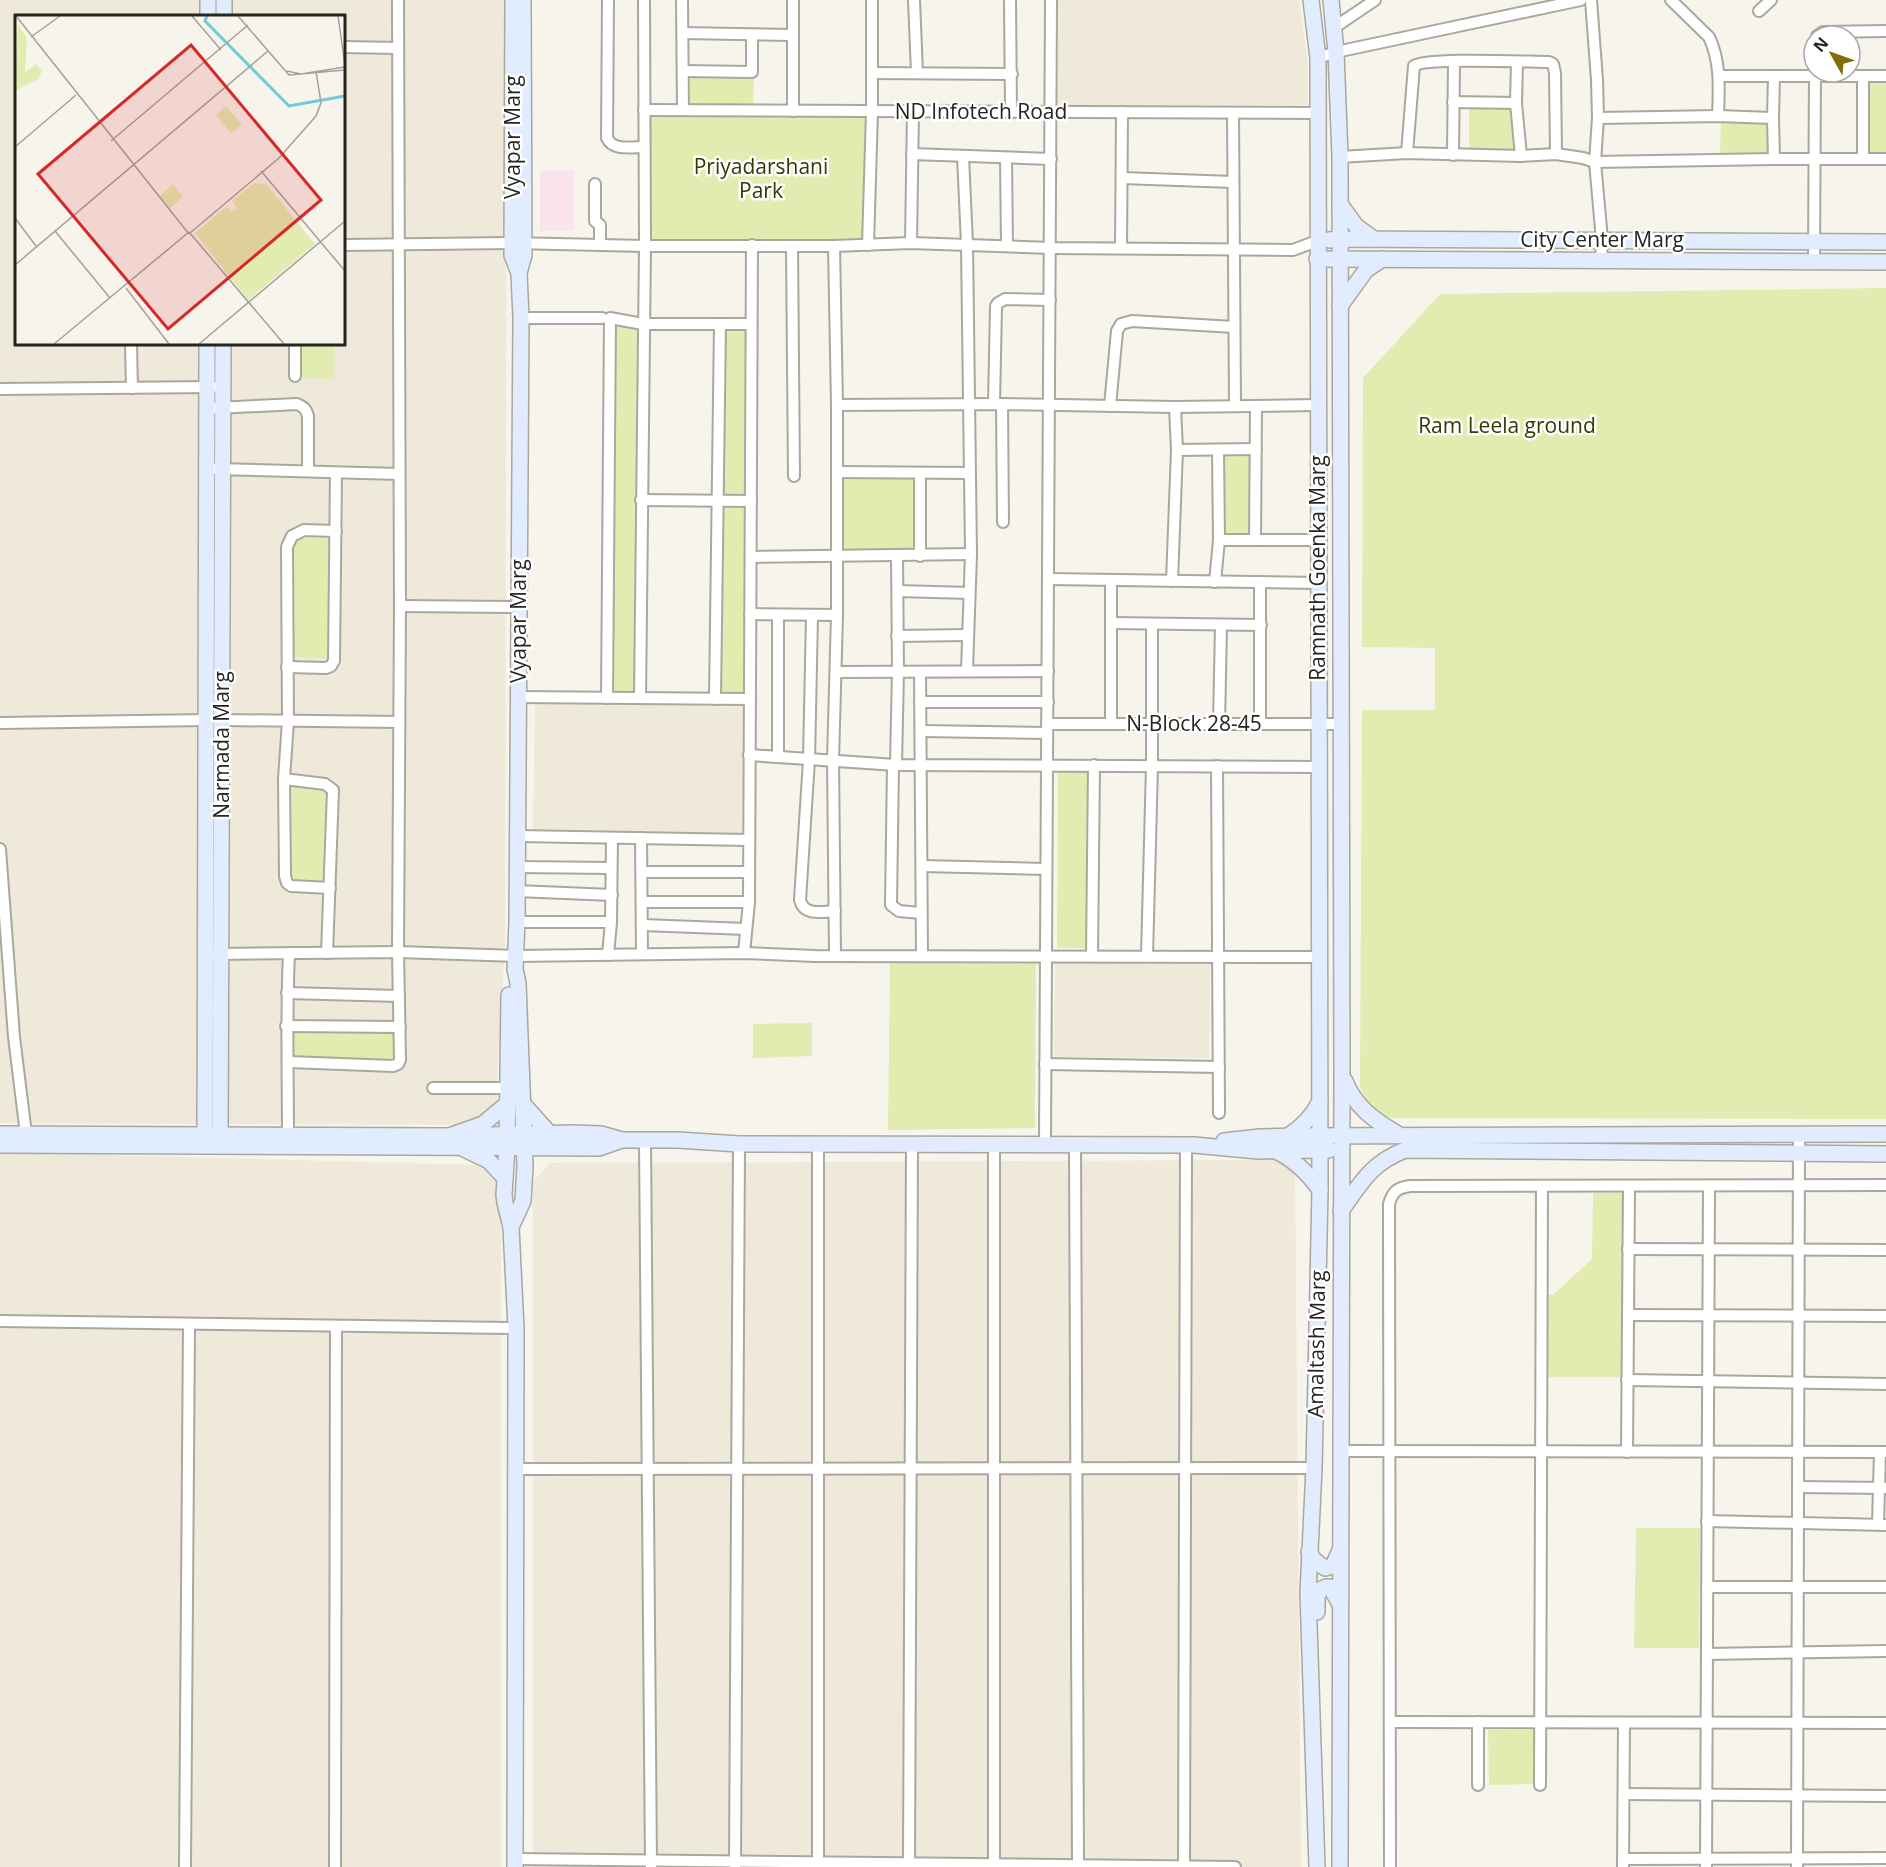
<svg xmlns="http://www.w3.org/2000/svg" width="1886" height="1867" viewBox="0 0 1886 1867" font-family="'Open Sans',sans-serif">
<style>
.built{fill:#efe9d9;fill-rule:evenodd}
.medical{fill:#fbe3ee}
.green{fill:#e2ecb0}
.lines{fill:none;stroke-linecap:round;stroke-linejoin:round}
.street-casing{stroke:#aaa79f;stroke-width:14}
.secondary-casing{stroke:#aaa79f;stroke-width:18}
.street{stroke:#fff;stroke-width:10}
.secondary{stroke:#e2ecff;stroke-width:15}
.labels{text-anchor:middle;stroke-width:5;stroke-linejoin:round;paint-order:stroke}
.street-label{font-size:21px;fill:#252421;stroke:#fff}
.park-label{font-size:21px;fill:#343901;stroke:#fff}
.inset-river{fill:none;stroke:#6dcbdd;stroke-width:3}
.inset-road{fill:none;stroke:#a3a19a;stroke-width:1.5}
.view{fill:#d62828;fill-opacity:0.15;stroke:#d62828;stroke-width:3}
.inset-edge{fill:none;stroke:#252421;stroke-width:3}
</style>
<rect width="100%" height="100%" fill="#f7f4eb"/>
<g class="built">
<path d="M0 0H507L505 943 497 1079V1107L479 1125 0 1123ZM16 16H344V344H16Z"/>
<path d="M1057 0H1299L1307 55 1308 105H1057Z"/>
<path d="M535 703 745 705 742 834 533 832Z"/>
<path d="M1055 964H1210L1209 1058 1054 1057Z"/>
<path d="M0 1152 479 1165 501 1186V1867H0Z"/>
<path d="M1295 1160 1301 1867H533V1182L550 1163Z"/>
</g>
<path class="medical" d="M540 170H574V230L540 231Z"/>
<g class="green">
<path d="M690 73H754L753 108H690Z"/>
<rect x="1867" y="80" width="19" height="74"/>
<path d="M1519 106 1520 153 1469 154V108Z"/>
<path d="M651 117H871L863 241 650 240Z"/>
<path d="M1721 120H1772L1771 157 1720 156Z"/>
<path d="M1886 288V1119L1394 1118C1371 1114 1369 1107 1360 1087L1362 710H1435V648L1362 647 1363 378 1440 294Z"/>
<path d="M614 327H638L636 693H612Z"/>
<path d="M723 328H748L746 495H722Z"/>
<path d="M299 344H335L334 379 298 378Z"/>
<path d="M1222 454H1252V536H1221Z"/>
<path d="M844 478 916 479 915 550 843 549Z"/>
<rect x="721" y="506" width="25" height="188"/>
<path d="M293 538H331L330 658 293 657Z"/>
<path d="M1058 771H1088L1087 948H1057Z"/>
<path d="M292 787H328L327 883H290Z"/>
<path d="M890 963 1036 964 1035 1128 888 1130Z"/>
<path d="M812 1023V1056L753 1058V1024Z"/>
<rect x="292" y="1031" width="102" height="30"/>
<path d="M1593 1193H1623L1622 1377H1547V1295H1553L1592 1259Z"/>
<path d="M1636 1528H1700L1699 1648H1634Z"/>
<path d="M1488 1730H1535L1536 1784 1489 1785Z"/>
</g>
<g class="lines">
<g class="street-casing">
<g id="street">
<path d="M608 0 607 138C613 151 631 147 644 147"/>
<path d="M682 0 683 110"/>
<path d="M914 0 917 73"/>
<path d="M1010 0 1011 112"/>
<path d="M1591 0 1597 80 1598 118 1595 162 1602 240 1601 260"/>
<path d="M1671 0 1709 37C1721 62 1719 89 1718 116"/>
<path d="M1759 11 1771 0"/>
<path d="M1335 27 1375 0"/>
<path d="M683 33 792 35"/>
<path d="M1817 36 1823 32 1886 31"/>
<path d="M344 47 398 48"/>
<path d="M1318 58 1336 52 1581 0"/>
<path d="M1517 62 1516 103 1521 156"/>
<path d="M683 71 752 72V35"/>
<path d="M872 73 1012 74"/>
<path d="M1719 76H1886"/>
<path d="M1453 102 1516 103"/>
<path d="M644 110 1318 113"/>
<path d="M793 111V0"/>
<path d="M1233 113 1235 405"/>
<path d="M1598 118 1718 116 1773 118 1774 159"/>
<path d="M1773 118 1774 76"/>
<path d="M1407 153 1414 66C1424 57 1529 62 1549 62L1553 64 1555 73 1556 154"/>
<path d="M912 154 1051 159"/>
<path d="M1453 155 1454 61"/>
<path d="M963 156 967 244 971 554 967 670"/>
<path d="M1340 157 1407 153 1521 156 1556 154 1583 158 1595 162 1774 159H1886"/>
<path d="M1006 158 1007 245"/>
<path d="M1863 159V76"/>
<path d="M1122 178 1233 182"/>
<path d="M595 184V221L600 225V245"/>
<path d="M911 243 913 111"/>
<path d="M344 245 513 243 645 246H834L911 243 1051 248 1293 250 1317 241"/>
<path d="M868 245 872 111V0"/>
<path d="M792 246 794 476"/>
<path d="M834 246 837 405V615L833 760 835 955"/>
<path d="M1121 248 1122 112"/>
<path d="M1814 262 1815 72"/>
<path d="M521 318H602"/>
<path d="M131 344 132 388"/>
<path d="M295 344V376"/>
<path d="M0 389 213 387"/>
<path d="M994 404 996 306 998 303 1005 299 1050 300"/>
<path d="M1002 404 1003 522"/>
<path d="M837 405 1002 404 1175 407 1318 405"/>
<path d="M1110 406 1117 331 1121 324 1132 321 1234 327"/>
<path d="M216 408 297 404C304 407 306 409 308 416V471"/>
<path d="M1177 450 1256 449"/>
<path d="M216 469 399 474"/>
<path d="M837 472 969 473"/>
<path d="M641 500 751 501"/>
<path d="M1219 540H1318"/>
<path d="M1255 540 1256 406"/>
<path d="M920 556V473"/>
<path d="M751 557 971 554"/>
<path d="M1048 579 1318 583"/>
<path d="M1111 580V724"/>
<path d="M1172 581 1177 450 1175 407"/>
<path d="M1215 582 1219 540 1218 450"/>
<path d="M898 591 969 593"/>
<path d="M400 606 519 607"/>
<path d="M750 614 837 615"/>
<path d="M812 616 809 760 800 900C804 916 821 912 835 911"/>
<path d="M1111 623 1261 625"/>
<path d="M897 636 968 635"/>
<path d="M287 667 326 668 331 666 334 661 336 473"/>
<path d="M836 672 1048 671"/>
<path d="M920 672 922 956"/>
<path d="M518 697 750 699"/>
<path d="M607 698 610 318 643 324H751"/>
<path d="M640 698 645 246 644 0"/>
<path d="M715 699 720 324"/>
<path d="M920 702H1048"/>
<path d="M222 720 399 722"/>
<path d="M0 723 206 720"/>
<path d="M1047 724H1341"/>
<path d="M1219 724 1221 625"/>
<path d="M1260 724V582"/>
<path d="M921 731 1047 733"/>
<path d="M749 755 896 765 1319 767"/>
<path d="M778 757V615"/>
<path d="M893 765 891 905 899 911 921 913"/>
<path d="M896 765 898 671 897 555"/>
<path d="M1217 766 1219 1113"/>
<path d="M284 779 325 784 333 790 327 953"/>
<path d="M518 836 749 840"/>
<path d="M641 838 642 954"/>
<path d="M0 849 14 1037 26 1134"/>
<path d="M922 866 1046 869"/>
<path d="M517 867 611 868"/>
<path d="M642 872H749"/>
<path d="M330 888 291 886 287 883 285 876 284 779 288 721 287 547 292 536 304 530 336 531"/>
<path d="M517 891 612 895"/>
<path d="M643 902H749"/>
<path d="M517 922H611"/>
<path d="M643 925 746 929"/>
<path d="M744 953 749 902 752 245"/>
<path d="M216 954 398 952 516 956 744 953 815 956 1320 957"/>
<path d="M608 955 611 922 612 838"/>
<path d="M1092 956 1094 765"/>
<path d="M1147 956 1152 766V624"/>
<path d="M287 993 399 996"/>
<path d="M286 1026 400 1027"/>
<path d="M289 1062 393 1066 398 1064 400 1060 398 952 400 606 398 0"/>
<path d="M1045 1064 1219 1067"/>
<path d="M433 1088H507"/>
<path d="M288 1135C288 1074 286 1014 289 953"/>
<path d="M645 1140 651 1867"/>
<path d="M818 1144V1862"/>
<path d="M1045 1144 1051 0"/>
<path d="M1075 1144 1078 1867"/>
<path d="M1628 1249 1886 1250"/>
<path d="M1628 1315 1886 1316"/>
<path d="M0 1321 516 1328"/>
<path d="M1627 1380 1886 1384"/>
<path d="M1341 1451 1886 1452"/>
<path d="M1627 1452 1629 1186"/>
<path d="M516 1469 1314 1468"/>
<path d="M1798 1487 1886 1488"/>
<path d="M1707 1521 1886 1525"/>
<path d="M1878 1524 1880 1452"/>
<path d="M1707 1587H1886"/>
<path d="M1707 1654 1886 1651"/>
<path d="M1390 1722 1886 1723"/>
<path d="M1478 1785V1722"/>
<path d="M1540 1785 1542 1186"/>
<path d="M1624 1794 1886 1796"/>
<path d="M515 1859 1235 1867"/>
<path d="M1623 1859 1886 1858"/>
<path d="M1184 1866 1186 1145"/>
<path d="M185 1867 189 1324"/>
<path d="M335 1867 336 1326"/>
<path d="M735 1867 739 1144"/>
<path d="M909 1867 912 1144"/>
<path d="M994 1867V1144"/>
<path d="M1390 1867 1389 1204C1393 1191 1397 1188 1410 1186L1886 1185"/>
<path d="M1623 1867 1624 1723"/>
<path d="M1706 1867 1709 1186"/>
<path d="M1797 1867 1799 1135"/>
</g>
</g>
<g class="secondary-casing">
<g id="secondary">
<path d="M513 0 512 255 519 273"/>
<path d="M1311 0 1318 58 1320 1190 1314 1468 1308 1593 1317 1867"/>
<path d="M1331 0 1336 52 1340 157 1342 1075 1340 1867"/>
<path d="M208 16V0"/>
<path d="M224 16V0"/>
<path d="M1340 204 1356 226 1374 239"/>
<path d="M1329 240 1339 239 1886 242"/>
<path d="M1317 259 1886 262"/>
<path d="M1340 306 1366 270 1382 259"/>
<path d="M509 995 507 1147 504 1195 505 1203 511 1227 516 1328 515 1867"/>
<path d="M1345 1081C1355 1107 1375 1121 1398 1134"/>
<path d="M524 1105 550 1134"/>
<path d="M0 1134 449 1136 483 1124 507 1104"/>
<path d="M449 1136 571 1133 601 1134 622 1140H678L739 1144 1194 1145 1258 1151 1329 1150"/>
<path d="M1288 1136C1302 1127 1313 1116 1320 1101"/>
<path d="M1224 1141 1260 1137 1296 1136 1886 1134"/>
<path d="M0 1145 599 1148 622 1140"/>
<path d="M205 1146 207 344"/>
<path d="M220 1146 223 344"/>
<path d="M464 1149 489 1161 505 1178"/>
<path d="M1276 1151C1295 1160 1308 1173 1320 1190"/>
<path d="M1341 1211C1361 1183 1371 1163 1405 1150L1886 1154"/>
<path d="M511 1227 523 1201 525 1166 518 983 515 969 517 922 521 318 519 273 524 255 523 0"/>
<path d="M1309 1552 1314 1560 1325 1568 1333 1566 1340 1550"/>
<path d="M1317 1612V1596L1321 1589 1326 1587H1330L1340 1604"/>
</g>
</g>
<use href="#street" class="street"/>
<use href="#secondary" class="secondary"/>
</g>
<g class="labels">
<g class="street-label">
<text x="981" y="119">ND Infotech Road</text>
<text transform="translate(513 137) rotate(-90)" y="7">Vyapar Marg</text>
<text x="1602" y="247">City Center Marg</text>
<text transform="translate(1318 568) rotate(-90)" y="7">Ramnath Goenka Marg</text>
<text transform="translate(519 621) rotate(-90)" y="7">Vyapar Marg</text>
<text x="1194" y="731">N-Block 28-45</text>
<text transform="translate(222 745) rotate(-90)" y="7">Narmada Marg</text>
<text transform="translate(1317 1344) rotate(-89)" y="7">Amaltash Marg</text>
</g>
<g class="park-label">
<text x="761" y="174">Priyadarshani<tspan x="761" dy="24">Park</tspan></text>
<text x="1507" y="433">Ram Leela ground</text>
</g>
</g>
<g transform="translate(15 15)">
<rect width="330" height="330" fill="#f7f4eb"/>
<path d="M3 9 12 23 10 57 21 49 27 56 23 64 0 76ZM211 91 227 110 216 118 201 100ZM239 168 251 169 300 229 233 285 180 218 212 191 217 197 222 193 217 186ZM158 169 168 182 155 193 145 181Z" fill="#e2ecb0"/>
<path class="inset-river" d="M192 1 190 6 274 91 330 81"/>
<path class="inset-road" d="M1 1 174 219M177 1 206 35M223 1 274 60 330 55M323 1 330 50M16 22 45 1M272 56 286 59 330 52M96 126 233 10M0 132 61 80M246 156 330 256M0 203 21 231M40 216 95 283M174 217 269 329M175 218 264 143 301 101 306 88 301 56M0 250 253 36M111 273 154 329M39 329 174 217M184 329 330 206"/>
<path class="view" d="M176 30 306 185 153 314 23 159Z"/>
<rect width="330" height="330" class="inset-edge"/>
</g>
<g transform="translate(1832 54) rotate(310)"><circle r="28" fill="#ffffff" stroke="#a8a7a6" stroke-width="1.5"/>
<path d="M0-4.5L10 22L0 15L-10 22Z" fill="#806d09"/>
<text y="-9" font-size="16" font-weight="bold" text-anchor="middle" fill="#252421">N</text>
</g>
</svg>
